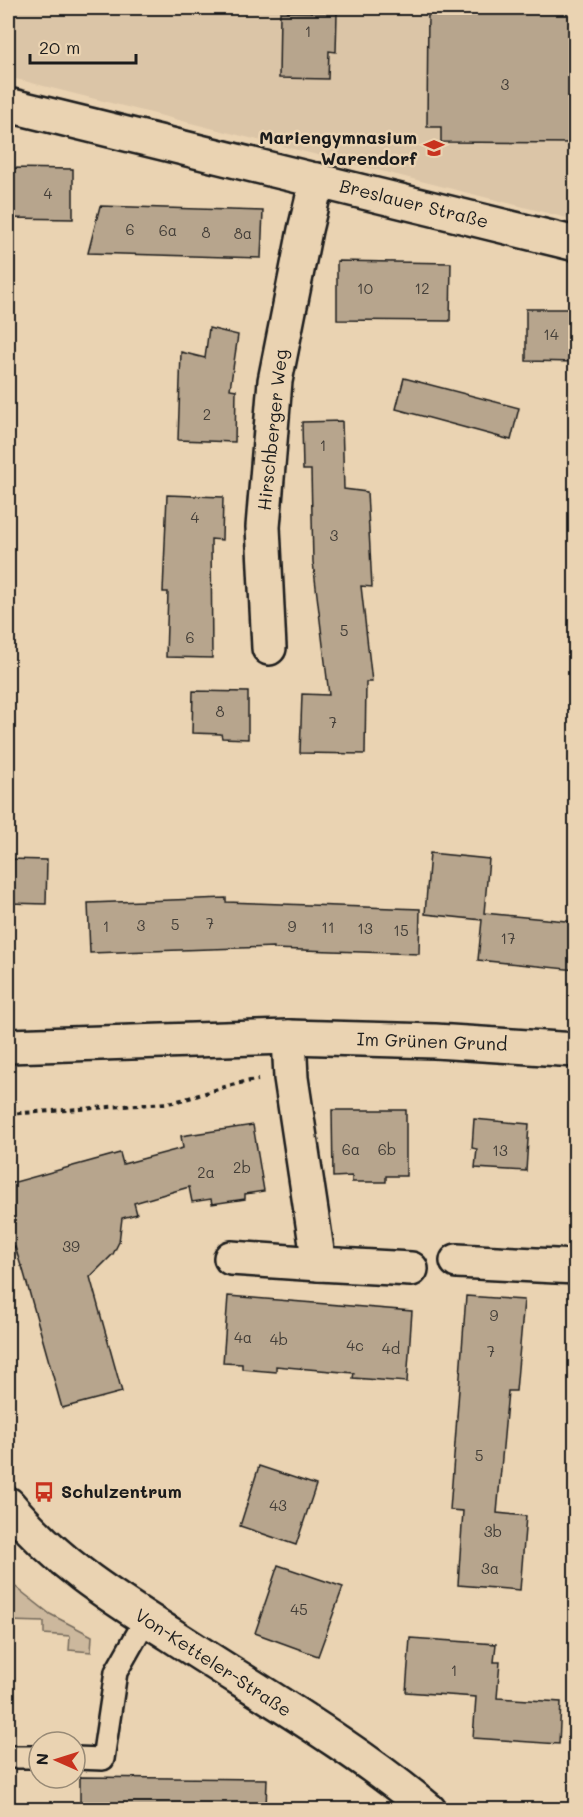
<svg xmlns="http://www.w3.org/2000/svg" width="583" height="1817" viewBox="0 0 583 1817" font-family="Mali,sans-serif">
<style>
.built{fill:#dbc5a7}
.green{fill:#ccb89d;stroke:#746a5c;stroke-width:1.5}
.building{fill:#b7a58d;stroke:#1c1c1c;stroke-width:1.5}
.lines{fill:none;stroke-linecap:round;stroke-linejoin:round}
.lane-casing{stroke:#1c1c1c;stroke-width:26}
.street-casing{stroke:#1c1c1c;stroke-width:38}
.secondary-casing{stroke:#1c1c1c;stroke-width:38}
.path{stroke:#1c1c1c;stroke-width:4;stroke-dasharray:4.5 4.5;stroke-linecap:butt}
.lane{stroke:#ead3b2;stroke-width:21}
.street{stroke:#ead3b2;stroke-width:33}
.secondary{stroke:#ead3b2;stroke-width:33}
.labels{text-anchor:middle;stroke-width:5;stroke-linejoin:round;paint-order:stroke}
.number-label{font-size:15px;fill:#433e38}
.poi-label{font-size:18px;font-weight:bold;fill:#1c1c1c;stroke:#ead3b2;text-anchor:end}
.street-label{font-size:18px;fill:#1c1c1c;stroke:#ead3b2}
</style>
<rect width="100%" height="100%" fill="#ead3b2"/>
<filter id="ink" filterUnits="userSpaceOnUse"><feTurbulence type="fractalNoise" baseFrequency=".0167" numOctaves="2"/><feDisplacementMap in="SourceGraphic" scale="12" xChannelSelector="R" yChannelSelector="G"/><feConvolveMatrix kernelMatrix="1 2 1 2 8 2 1 2 1" color-interpolation-filters="sRGB"/></filter>
<g filter="url(#ink)">
<path class="built" d="M8 8H575V220L8 77Z"/>
<path class="green" d="M8 1581 50 1614 92 1636 91 1652 69 1650 70 1636 44 1634V1622L8 1621Z"/>
<g class="building">
<path d="M428 8H576V143L441 142V127H427Z"/>
<path d="M280 12 337 13 336 52 329 51 328 79 279 78Z"/>
<path d="M8 168 73 169V219L8 218Z"/>
<path d="M100 206 263 211 261 258 88 253Z"/>
<path d="M337 261 451 263 450 321 337 320Z"/>
<path d="M526 309H576V362L526 361Z"/>
<path d="M209 328 238 335 230 389 236 390 235 442 178 440 181 352 205 358Z"/>
<path d="M404 378 519 408 511 440 396 409Z"/>
<path d="M342 421 344 489 367 492 372 587 361 586 372 682H366L365 754 300 753 302 694 329 695 313 562 311 470H303L302 422Z"/>
<path d="M167 495 223 497 222 540 211 539 212 658 166 657 168 592H163Z"/>
<path d="M193 691 248 692V739L222 738 221 734 192 733Z"/>
<path d="M430 853 489 859 484 913 576 922V970L478 960 482 920 425 914Z"/>
<path d="M8 859 47 860 46 904 8 903Z"/>
<path d="M226 898V902L420 909 419 954 274 949V947L90 953 88 903Z"/>
<path d="M332 1110H406V1176H386V1182H352V1176L333 1177Z"/>
<path d="M474 1119 529 1124 526 1171 475 1168 477 1149 472 1148Z"/>
<path d="M253 1125 264 1191 245 1194V1199L212 1204 211 1199 192 1202 189 1187 134 1203 137 1214 122 1218 119 1242 113 1254 90 1277 122 1392 62 1408 22 1266H21L15 1247 8 1249V1184L120 1153 123 1164 183 1148 181 1136Z"/>
<path d="M228 1296 412 1311 407 1382 353 1378 354 1373 308 1369 276 1366V1372L242 1369V1364L223 1363Z"/>
<path d="M466 1296 524 1300 516 1391H508L497 1513 526 1516 520 1590 458 1585 463 1511 450 1510Z"/>
<path d="M259 1466 316 1485 296 1545 240 1526Z"/>
<path d="M278 1565 343 1587 318 1656 255 1633Z"/>
<path d="M410 1638 496 1644 494 1662H500L497 1698 561 1702 559 1744 473 1738 476 1697 406 1692Z"/>
<path d="M80 1777 267 1779 266 1809H80Z"/>
</g>
<g class="lines">
<g class="lane-casing">
<g id="lane">
<path d="M8 1757H39"/>
<path d="M75 1758 103 1759 116 1672 146 1619"/>
</g>
</g>
<g class="street-casing">
<g id="street">
<path d="M8 105 576 244"/>
<path d="M269 648 263 527 275 381 305 230 317 180"/>
<path d="M289 1037 291 1078 319 1264 411 1269"/>
<path d="M231 1258 319 1264"/>
<path d="M457 1261 576 1267"/>
<path d="M8 1504C56 1562 107 1594 170 1634 255 1690 351 1744 429 1810"/>
</g>
</g>
<g class="secondary-casing">
<path id="secondary" d="M8 1046 289 1037 435 1041 576 1050"/>
</g>
<path class="path" d="M8 1114 167 1103C198 1098 227 1083 258 1080"/>
<use href="#lane" class="lane"/>
<use href="#street" class="street"/>
<use href="#secondary" class="secondary"/>
</g>
</g>
<defs>
<g id="school-bare" transform="scale(1.62)"><path d="M0-5L7-2L0 1L-7-2ZM-4 1L0 2.5L4 1V4Q0 6-4 4Z" fill="#c8321e" stroke="#ead3b2" stroke-width="2.5" paint-order="stroke"/></g>
<g id="bus-bare" transform="scale(1.62)"><path d="M-5-6H5V4H4V6H2V4H-2V6H-4V4H-5ZM-3.5-4V0h7V-4ZM-3.5 1.2v1.5H-2V1.2ZM2 1.2v1.5H3.5V1.2Z" fill="#c8321e" stroke="#ead3b2" stroke-width="2.5" paint-order="stroke"/></g>
</defs>
<g fill-rule="evenodd">
<use href="#school-bare" x="434" y="148"/>
<use href="#bus-bare" x="44" y="1492"/>
</g>
<g class="labels">
<g class="number-label">
<text x="308" y="37">1</text>
<text x="505" y="90">3</text>
<text x="48" y="199">4</text>
<text x="130" y="235">6</text>
<text x="168" y="236">6a</text>
<text x="206" y="238">8</text>
<text x="243" y="239">8a</text>
<text x="365" y="294">10</text>
<text x="422" y="294">12</text>
<text x="551" y="340">14</text>
<text x="207" y="420">2</text>
<text x="323" y="451">1</text>
<text x="195" y="523">4</text>
<text x="334" y="541">3</text>
<text x="344" y="636">5</text>
<text x="190" y="643">6</text>
<text x="220" y="717">8</text>
<text x="333" y="728">7</text>
<text x="210" y="929">7</text>
<text x="175" y="930">5</text>
<text x="141" y="931">3</text>
<text x="106" y="932">1</text>
<text x="292" y="932">9</text>
<text x="328" y="933">11</text>
<text x="365" y="934">13</text>
<text x="401" y="936">15</text>
<text x="508" y="944">17</text>
<text x="351" y="1155">6a</text>
<text x="387" y="1155">6b</text>
<text x="500" y="1156">13</text>
<text x="242" y="1173">2b</text>
<text x="206" y="1178">2a</text>
<text x="71" y="1252">39</text>
<text x="494" y="1321">9</text>
<text x="243" y="1343">4a</text>
<text x="279" y="1345">4b</text>
<text x="355" y="1351">4c</text>
<text x="391" y="1354">4d</text>
<text x="491" y="1357">7</text>
<text x="479" y="1461">5</text>
<text x="278" y="1511">43</text>
<text x="493" y="1537">3b</text>
<text x="490" y="1574">3a</text>
<text x="299" y="1615">45</text>
<text x="454" y="1676">1</text>
</g>
<g class="poi-label">
<text x="417" y="144">Mariengymnasium<tspan x="417" dy="21">Warendorf</tspan></text>
<text x="61" y="1498" text-anchor="start">Schulzentrum</text>
</g>
<g class="street-label">
<text transform="translate(414 204) rotate(14)" y="6">Breslauer Straße</text>
<text transform="translate(273 430) rotate(-84)" y="6">Hirschberger Weg</text>
<text transform="translate(432 1042) rotate(2)" y="6">Im Grünen Grund</text>
<text transform="translate(213 1663) rotate(33)" y="6">Von-Ketteler-Straße</text>
</g>
</g>
<rect width="583" height="1817" fill="none" stroke="#ead3b2" stroke-width="30"/>
<rect x="15" y="15" width="553" height="1787" fill="none" stroke="#1c1c1c" stroke-width="2" filter="url(#ink)"/>
<g transform="translate(57 1760) rotate(273)"><circle r="28" fill="#ead3b2" stroke="#988a76" stroke-width="1.5"/>
<path d="M0-4.5L10 22L0 15L-10 22Z" fill="#c8321e"/>
<text y="-9" font-size="16" font-weight="bold" text-anchor="middle" fill="#1c1c1c">N</text>
</g>
<path d="M30 54v9h106v-9" fill="none" stroke="#1c1c1c" stroke-width="3"/>
<text x="39" y="54" font-size="18" fill="#1c1c1c" stroke="#ead3b2" stroke-width="4.5" paint-order="stroke">20 m</text>
</svg>
